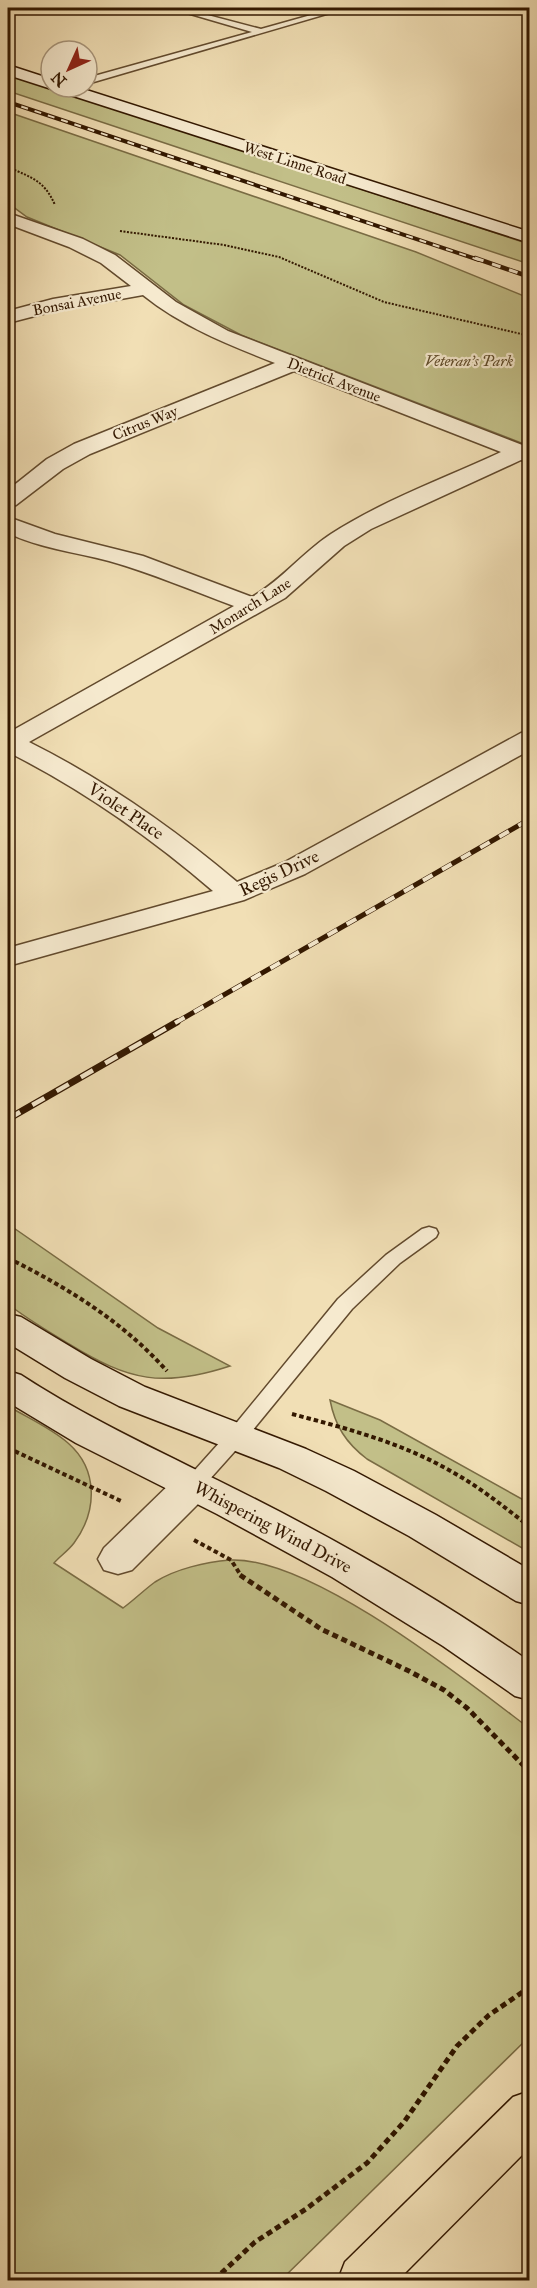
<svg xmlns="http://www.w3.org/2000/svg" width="537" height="2288" viewBox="0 0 537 2288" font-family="'IM FELL Great Primer',serif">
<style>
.green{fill:#c2bf88;stroke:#7a6c44;stroke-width:1.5}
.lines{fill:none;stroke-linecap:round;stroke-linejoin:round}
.lane-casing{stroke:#624a2d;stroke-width:3}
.street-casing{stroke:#624a2d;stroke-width:3}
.secondary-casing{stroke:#331800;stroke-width:3}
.primary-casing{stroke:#331800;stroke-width:3}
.path-far2{stroke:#331800;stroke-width:2;stroke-dasharray:2 1.5;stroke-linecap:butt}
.path-far1{stroke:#331800;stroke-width:4;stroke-dasharray:4.5 3;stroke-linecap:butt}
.path{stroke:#331800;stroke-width:5;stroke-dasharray:6 4;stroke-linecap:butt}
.lane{fill:#f6eacf;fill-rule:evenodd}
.street{fill:#f6eacf;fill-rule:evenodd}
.secondary{fill:#f6eacf;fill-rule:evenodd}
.primary{fill:#f1dfb5;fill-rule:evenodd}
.rail-far3-casing{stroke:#331800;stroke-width:4}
.rail-far2-casing{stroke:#331800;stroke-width:4.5}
.rail-far1-casing{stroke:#331800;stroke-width:5}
.rail-casing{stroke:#331800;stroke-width:7}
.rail-far3{stroke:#f6eacf;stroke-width:2;stroke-dasharray:7;stroke-linecap:butt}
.rail-far2{stroke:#f6eacf;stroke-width:3;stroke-dasharray:9;stroke-linecap:butt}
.rail-far1{stroke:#f6eacf;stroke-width:4;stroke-dasharray:11;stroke-linecap:butt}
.rail{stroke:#f6eacf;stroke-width:4.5;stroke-dasharray:14;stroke-linecap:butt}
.labels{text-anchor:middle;stroke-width:4.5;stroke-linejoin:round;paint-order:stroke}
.far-street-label{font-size:15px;fill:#331800;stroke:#f6eacf}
.far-park-label{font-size:15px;font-style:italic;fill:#5e4a29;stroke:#f6eacf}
.street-label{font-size:18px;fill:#331800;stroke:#f6eacf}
</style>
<rect width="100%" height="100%" fill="#f1dfb5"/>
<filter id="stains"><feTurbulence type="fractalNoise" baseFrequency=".00333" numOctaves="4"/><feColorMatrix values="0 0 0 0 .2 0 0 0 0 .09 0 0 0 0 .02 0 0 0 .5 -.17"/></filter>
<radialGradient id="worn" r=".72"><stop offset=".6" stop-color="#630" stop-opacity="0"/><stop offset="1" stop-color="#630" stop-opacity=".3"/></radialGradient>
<g class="green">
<path d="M8 74 529 244V264L8 91Z"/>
<path d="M8 112 416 252 529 298V446L241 335 184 305 120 255 27 217 8 203Z"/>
<path d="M8 1224 158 1328 230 1366C163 1388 129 1381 69 1344 48 1331 27 1319 8 1304Z"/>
<path d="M330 1400 380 1420 529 1503V1552L367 1459C346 1443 335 1426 330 1400Z"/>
<path d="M8 1406C28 1418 51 1428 68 1443 99 1470 97 1512 74 1543 68 1551 60 1556 54 1563L123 1608C134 1600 144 1590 155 1582 175 1569 206 1562 230 1560 310 1556 464 1679 529 1728V2037L281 2280H8Z"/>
</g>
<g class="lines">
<g class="lane-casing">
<g id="lane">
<path d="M170 8H181L261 29 336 8H347L87 84V78L252 32Z"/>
<path d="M429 1227 436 1229 438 1233 436 1237 400 1263 352 1309 243 1442 200 1490 193 1493 186 1490 182 1485 186 1480 229 1432 338 1299 386 1255 422 1229Z"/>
</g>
</g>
<g class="street-casing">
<g id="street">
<path d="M8 213 83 239 115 255 176 302 228 331 530 448V462L521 460 371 529 344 546 285 598 29 742C105 780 173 828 237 882L285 862 521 733 530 731V750L305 874 244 900 8 966V948L213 891C150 837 82 789 8 752V733L234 606C193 591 152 573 109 561 75 552 39 548 8 533V517L55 534 143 556 252 597C282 580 303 552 331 534 384 500 445 478 501 452L294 371 90 454 63 469 16 505 8 507V490L47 459 74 444 275 363C229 345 183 327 143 295L54 311 8 323V311L53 299 131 286 101 263 69 247 8 224Z"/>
<path d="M193 1471 207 1475 212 1485 207 1495 132 1570 118 1574 104 1570 98 1559 104 1548 179 1475Z"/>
</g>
</g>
<g class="secondary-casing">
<g id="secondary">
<path d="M8 65 51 79V87H77L530 232V243L8 75Z"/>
<path d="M8 1314 21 1317 91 1359 145 1387 306 1449 354 1471 436 1515 530 1570V1605L516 1601 409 1536 326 1491 279 1468 119 1406 65 1378 8 1343Z"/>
<path d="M8 1371 21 1375C93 1422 170 1456 247 1495 344 1544 440 1599 530 1662V1700L515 1696 443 1646 332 1577 217 1514 76 1443 8 1402Z"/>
</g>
</g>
<g class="primary-casing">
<path id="primary" d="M530 2091V2147L398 2280H338L345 2262 513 2097Z"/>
</g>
<g class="path-far2">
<path d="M8 167C32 178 44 180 55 205"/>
<path d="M120 231 224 245 279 257 384 302 530 336"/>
</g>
<g class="path-far1">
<path d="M8 1258C68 1288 122 1321 167 1371"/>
<path d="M292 1414C345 1428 399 1442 447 1469 477 1485 503 1506 530 1527"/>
<path d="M8 1448 121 1501"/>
<path d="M194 1540 231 1560 242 1577"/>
</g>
<g class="path">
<path d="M240 1575 321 1629 409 1671 444 1690 467 1708 530 1772"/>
<path d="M214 2280 255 2242 306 2209 367 2163 404 2122 457 2046 489 2015 530 1987"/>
</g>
<use href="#lane" class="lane"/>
<use href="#street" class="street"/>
<use href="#secondary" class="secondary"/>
<use href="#primary" class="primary"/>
<g class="rail-far3-casing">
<path id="rail-far3" d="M8 102 479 260"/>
</g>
<g class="rail-far2-casing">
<path id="rail-far2" d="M475 258 530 277"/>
</g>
<g class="rail-far1-casing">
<path id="rail-far1" d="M175 1023 530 819"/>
</g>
<g class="rail-casing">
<path id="rail" d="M8 1119 177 1022"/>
</g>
<use href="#rail-far3" class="rail-far3"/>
<use href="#rail-far2" class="rail-far2"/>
<use href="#rail-far1" class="rail-far1"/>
<use href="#rail" class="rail"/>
</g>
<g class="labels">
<g class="far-street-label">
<text transform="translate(295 163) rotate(18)" y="5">West Linne Road</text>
<text transform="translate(77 302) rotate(-11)" y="5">Bonsai Avenue</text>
<text transform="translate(334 380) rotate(21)" y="5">Dietrick Avenue</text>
<text transform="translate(145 423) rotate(-22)" y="5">Citrus Way</text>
<text transform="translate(250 606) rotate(-32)" y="5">Monarch Lane</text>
</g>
<g class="far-park-label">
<text x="469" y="366">Veteran's Park</text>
</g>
<g class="street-label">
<text transform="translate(126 811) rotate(34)" y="6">Violet Place</text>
<text transform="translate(279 873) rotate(-25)" y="6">Regis Drive</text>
<text transform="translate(273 1527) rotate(28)" y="6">Whispering Wind Drive</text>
</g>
</g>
<rect width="537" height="2288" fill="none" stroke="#f1dfb5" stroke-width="30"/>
<rect x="9" y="9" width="519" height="2270" fill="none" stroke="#331800" stroke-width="3"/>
<rect x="15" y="15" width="507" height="2258" fill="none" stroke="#331800" stroke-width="1.5"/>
<g transform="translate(69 69) rotate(225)"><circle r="28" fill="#f6eacf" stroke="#a8967c" stroke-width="1.5"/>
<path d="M0-4.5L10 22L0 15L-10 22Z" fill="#8f2418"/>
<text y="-9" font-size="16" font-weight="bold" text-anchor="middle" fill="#331800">N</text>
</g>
<rect width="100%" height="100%" filter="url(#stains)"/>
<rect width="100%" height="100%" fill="url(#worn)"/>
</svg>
